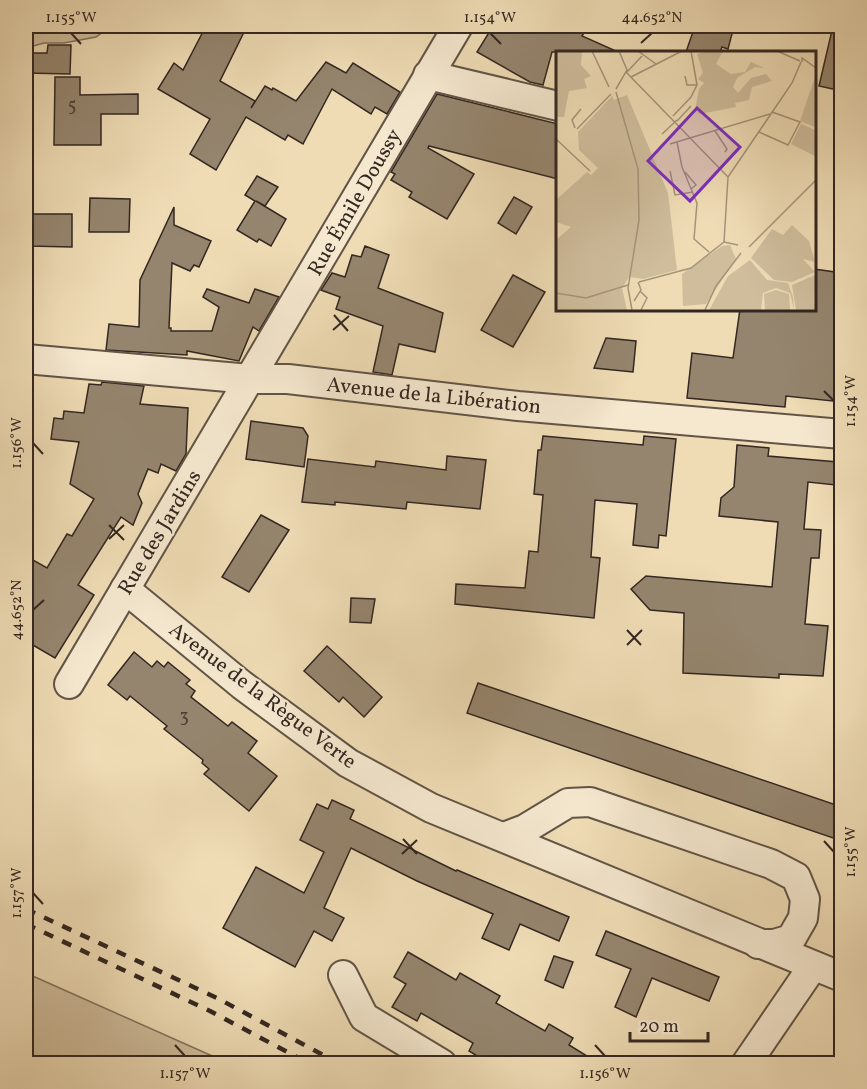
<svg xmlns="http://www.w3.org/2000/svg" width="867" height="1089" viewBox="0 0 867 1089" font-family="Vollkorn,serif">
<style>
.green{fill:#cfbd9c;stroke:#81725e;stroke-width:1.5}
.building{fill:#95856e;stroke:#332721;stroke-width:1.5}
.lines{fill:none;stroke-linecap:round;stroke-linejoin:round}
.minor-casing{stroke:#625446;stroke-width:32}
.minor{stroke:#f5e8cf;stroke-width:28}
.rail{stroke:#332721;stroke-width:4.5;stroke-dasharray:10 10;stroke-linecap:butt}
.ticks{fill:none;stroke:#332721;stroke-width:2}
.labels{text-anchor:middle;stroke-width:4.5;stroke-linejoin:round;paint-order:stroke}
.number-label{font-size:18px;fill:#4c3e34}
.street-label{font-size:21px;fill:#332721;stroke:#f5e8cf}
.inset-road{fill:none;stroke:#a4947a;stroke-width:1.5}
.view{fill:#7b2cbf;fill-opacity:0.15;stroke:#7b2cbf;stroke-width:3}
.inset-edge{fill:none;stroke:#332721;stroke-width:3}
.neatline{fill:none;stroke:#332721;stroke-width:2}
.ticks-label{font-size:15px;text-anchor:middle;fill:#332721}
</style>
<rect width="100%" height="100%" fill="#efdcb5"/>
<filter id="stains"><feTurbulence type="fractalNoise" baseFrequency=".00333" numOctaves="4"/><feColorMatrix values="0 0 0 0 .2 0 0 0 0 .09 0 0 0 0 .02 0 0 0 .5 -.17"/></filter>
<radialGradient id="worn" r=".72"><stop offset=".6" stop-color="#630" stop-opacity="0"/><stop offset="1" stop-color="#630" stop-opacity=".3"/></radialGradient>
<g class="green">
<path d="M26 26H111L96 37 64 43H44L26 48Z"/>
<path d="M26 973 228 1063H26Z"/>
</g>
<g class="building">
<path d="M206 26H247L220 81 255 101 251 108 265 86 272 90 273 88 296 101 326 62 346 73 353 63 400 92 387 114 375 107 371 114 332 89 303 144 288 135 285 140 246 117 216 170 190 154 210 119 158 89 174 63 183 70Z"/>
<path d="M493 26H588L582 36 618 52H552L543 85 530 82 477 52Z"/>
<path d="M695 26H734L728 49 722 47 720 52H686Z"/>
<path d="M833 26 842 27V91L819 86Z"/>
<path d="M48 45H71L70 74 26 73V53H47Z"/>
<path d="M55 77H80V95L138 94V114H101V145H54Z"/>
<path d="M437 94 558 124V179L429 146 428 148 474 174 447 219 409 197 412 192 391 180 395 174 391 172Z"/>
<path d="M257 176 278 187 265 206 256 201 286 219 271 246 259 239 257 242 237 230 255 201 245 195Z"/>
<path d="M514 197 532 207 516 234 498 223Z"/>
<path d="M90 198 130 199 129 232H89Z"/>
<path d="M174 207V225L211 241 199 267 194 265 190 271 172 263 169 328H171V331H212L219 307 203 297 207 289 249 303 255 289 279 297 259 331 253 327 239 361 187 351V355L106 350 109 324 139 327 140 280Z"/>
<path d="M28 214H72V247L28 246Z"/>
<path d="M365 246 389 255 378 288 443 313 435 352 399 344 392 375 373 372 383 326 336 309 340 297 321 290 332 273 345 277 352 255 361 257Z"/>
<path d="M814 269 842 273V402L786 396 785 407 687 398 692 353 733 358 740 309H814Z"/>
<path d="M513 275 545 292 513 347 481 330Z"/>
<path d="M606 338 636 341 633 372 594 368Z"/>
<path d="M102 382 144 386 140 404 188 408 186 454 176 471 161 464 158 473 148 469 138 494 142 503 133 525 121 517 78 585 94 595 55 658 26 641V571L33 560 47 568 67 534 72 536 94 499 70 484 79 442 51 439 54 418 63 419 64 411 84 413 89 384 101 385Z"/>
<path d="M251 421 303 428 308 436 304 467 246 459Z"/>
<path d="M543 436 643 445 644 436 676 439 666 536 659 535 658 548 633 545 637 504 595 500 591 557 600 558 594 618 455 604 456 584 525 588 529 551 538 552 543 495 534 494 538 450H541Z"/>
<path d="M737 445 769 448 768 456 838 462 836 485 808 482 804 529 821 530 819 558H811L805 624 828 626 823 676 779 674V678L683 673 684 613 650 610 631 589 646 576 772 587 778 522 719 516 721 498 734 487Z"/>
<path d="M447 456 486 460 480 509 407 502 406 509 335 502V505L302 502 308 459 375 467 376 461 446 470Z"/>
<path d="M261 515 289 530 249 592 222 577Z"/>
<path d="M351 598 375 599 371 623 350 622Z"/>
<path d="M327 646 382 697 364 717 343 697 339 702 304 671Z"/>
<path d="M134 652 152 667 157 661 164 667 168 662 190 680 186 684 195 691 191 697 228 726 232 722 257 741 248 753 277 776 249 811 204 774 209 769 202 763 203 760 164 729 167 726 130 696 127 700 108 685Z"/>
<path d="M478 683 842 807V841L467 713Z"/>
<path d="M332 800 354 810 350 819 456 871 457 870 569 917 559 941 520 924 509 950 482 938 493 914 417 881 351 848 324 908 344 918 332 941 314 931 295 967 223 928 256 867 304 893 324 852 300 840 317 804 328 809Z"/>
<path d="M606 931 719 977 709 1001 652 978 636 1017 615 1007 631 969 596 955Z"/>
<path d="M408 952 456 980 460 973 500 996 496 1003 545 1031 549 1024 573 1038 569 1045 600 1064H490L469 1051 473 1043 445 1027 421 1013 417 1021 392 1007 406 984 394 977Z"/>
<path d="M554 956 573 962 563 988 545 980Z"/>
</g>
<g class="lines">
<g class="minor-casing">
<g id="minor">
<path d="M428 75 558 106"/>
<path d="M26 359 250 379H288L518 406 842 434"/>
<path d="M125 589 242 685 348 763 431 808 842 977"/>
<path d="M69 684 458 26"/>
<path d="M504 837 525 829 568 803 590 802 771 864 796 877 805 899 803 918 791 939 774 944H758"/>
<path d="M343 975 364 1017 442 1064"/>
<path d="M746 1064 813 966"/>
</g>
</g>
<use href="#minor" class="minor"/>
<g class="rail">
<path d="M26 909 217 998 340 1064"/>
<path d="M26 924 210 1011 310 1064"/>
</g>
</g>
<path class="ticks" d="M71 33 81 44M490 33 501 44M641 43 652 33M334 315 348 331M333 330 349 316M824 391 834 401M33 443 43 454M109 525 124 540M109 539 124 525M33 610 44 600M627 630 641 645M627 645 642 630M403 839 417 854M824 841 834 852M402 854 417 840M33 893 43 904M175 1045 185 1056M595 1045 605 1056"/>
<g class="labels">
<g class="number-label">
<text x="72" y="111">5</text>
<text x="184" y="722">3</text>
</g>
<g class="street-label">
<text transform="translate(354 202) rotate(-60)" y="7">Rue Émile Doussy</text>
<text transform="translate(434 395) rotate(6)" y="7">Avenue de la Libération</text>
<text transform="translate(159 532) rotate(-59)" y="7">Rue des Jardins</text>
<text transform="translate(263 695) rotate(37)" y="7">Avenue de la Règue Verte</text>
</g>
</g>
<g transform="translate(556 51)">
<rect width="260" height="260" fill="#efdcb5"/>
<path d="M0 0H26L25 14 35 25 28 28 31 37 13 40 8 66H0ZM152 0H167L160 13 175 23 189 21 195 11 208 17 199 16 181 27 177 36 182 42 195 27 210 23 216 30 196 36 193 49 179 52 180 56 144 63 139 59 143 38 148 32 142 28 147 22 141 3ZM259 26V76L244 70ZM71 44 112 142 121 219 87 228 73 226 66 237 71 259H0V189L15 176 0 171V149L31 121 35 124 42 117 23 99 22 81 56 45 58 49ZM245 73 259 79V105L235 93ZM236 174 253 190 259 211 247 208 259 221 236 231 218 229 195 207 216 178 227 184ZM174 194 180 208 150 253 127 255 126 223 166 195ZM194 209 211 229 232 232 237 246 238 259 234 242 220 237 207 242 205 259H153L172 225ZM259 224V259H240L236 234ZM220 239 233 243 234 259H209L208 243Z" fill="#cfbd9c"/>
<path class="inset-road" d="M36 0 53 36M82 0 100 13M135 0 141 34M221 0 244 10M246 11V7L260 17M70 21 172 126M71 21 86 5M129 25 131 34H141M75 26 126 0M60 38 71 19 63 0M60 41 82 118 83 169 72 237 76 259M117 65 135 46 141 34M121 70 135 55M19 77 16 69 25 58M21 78 55 43M159 80 171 98 169 101M203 81 232 94 244 71 216 61M106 83 121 69M0 88 34 120M121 91 126 116 141 152 138 188 153 201M114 93 214 63M114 120 119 144 137 141M129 121 140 134 135 138M172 126 236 32 245 11M168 191 172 126M193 196 260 129M83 231 135 217 168 191 182 194M84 240 91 247 85 259M0 242 30 247 72 234M78 250 85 239 82 231M149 259 160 235 185 202"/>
<path class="view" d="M141 57 184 96 134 150 92 110Z"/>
<rect width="260" height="260" class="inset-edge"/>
</g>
<rect width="867" height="1089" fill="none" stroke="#efdcb5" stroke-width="66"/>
<path d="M630 1032v9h78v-9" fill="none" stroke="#332721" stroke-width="3"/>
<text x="639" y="1032" font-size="18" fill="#332721" stroke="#f5e8cf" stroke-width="4.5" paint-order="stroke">20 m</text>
<rect x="33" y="33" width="801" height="1023" class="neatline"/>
<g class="ticks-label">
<text x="71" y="22">1.155°W</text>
<text x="490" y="22">1.154°W</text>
<text x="652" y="22">44.652°N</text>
<text transform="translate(850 401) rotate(-90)" y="5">1.154°W</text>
<text transform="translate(16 443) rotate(-90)" y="5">1.156°W</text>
<text transform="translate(16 610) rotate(-90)" y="5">44.652°N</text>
<text transform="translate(850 852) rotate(-90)" y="5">1.155°W</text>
<text transform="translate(16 893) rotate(-90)" y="5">1.157°W</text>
<text x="185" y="1078">1.157°W</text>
<text x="605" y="1078">1.156°W</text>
</g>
<rect width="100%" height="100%" filter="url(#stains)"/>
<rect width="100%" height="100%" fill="url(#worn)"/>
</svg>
